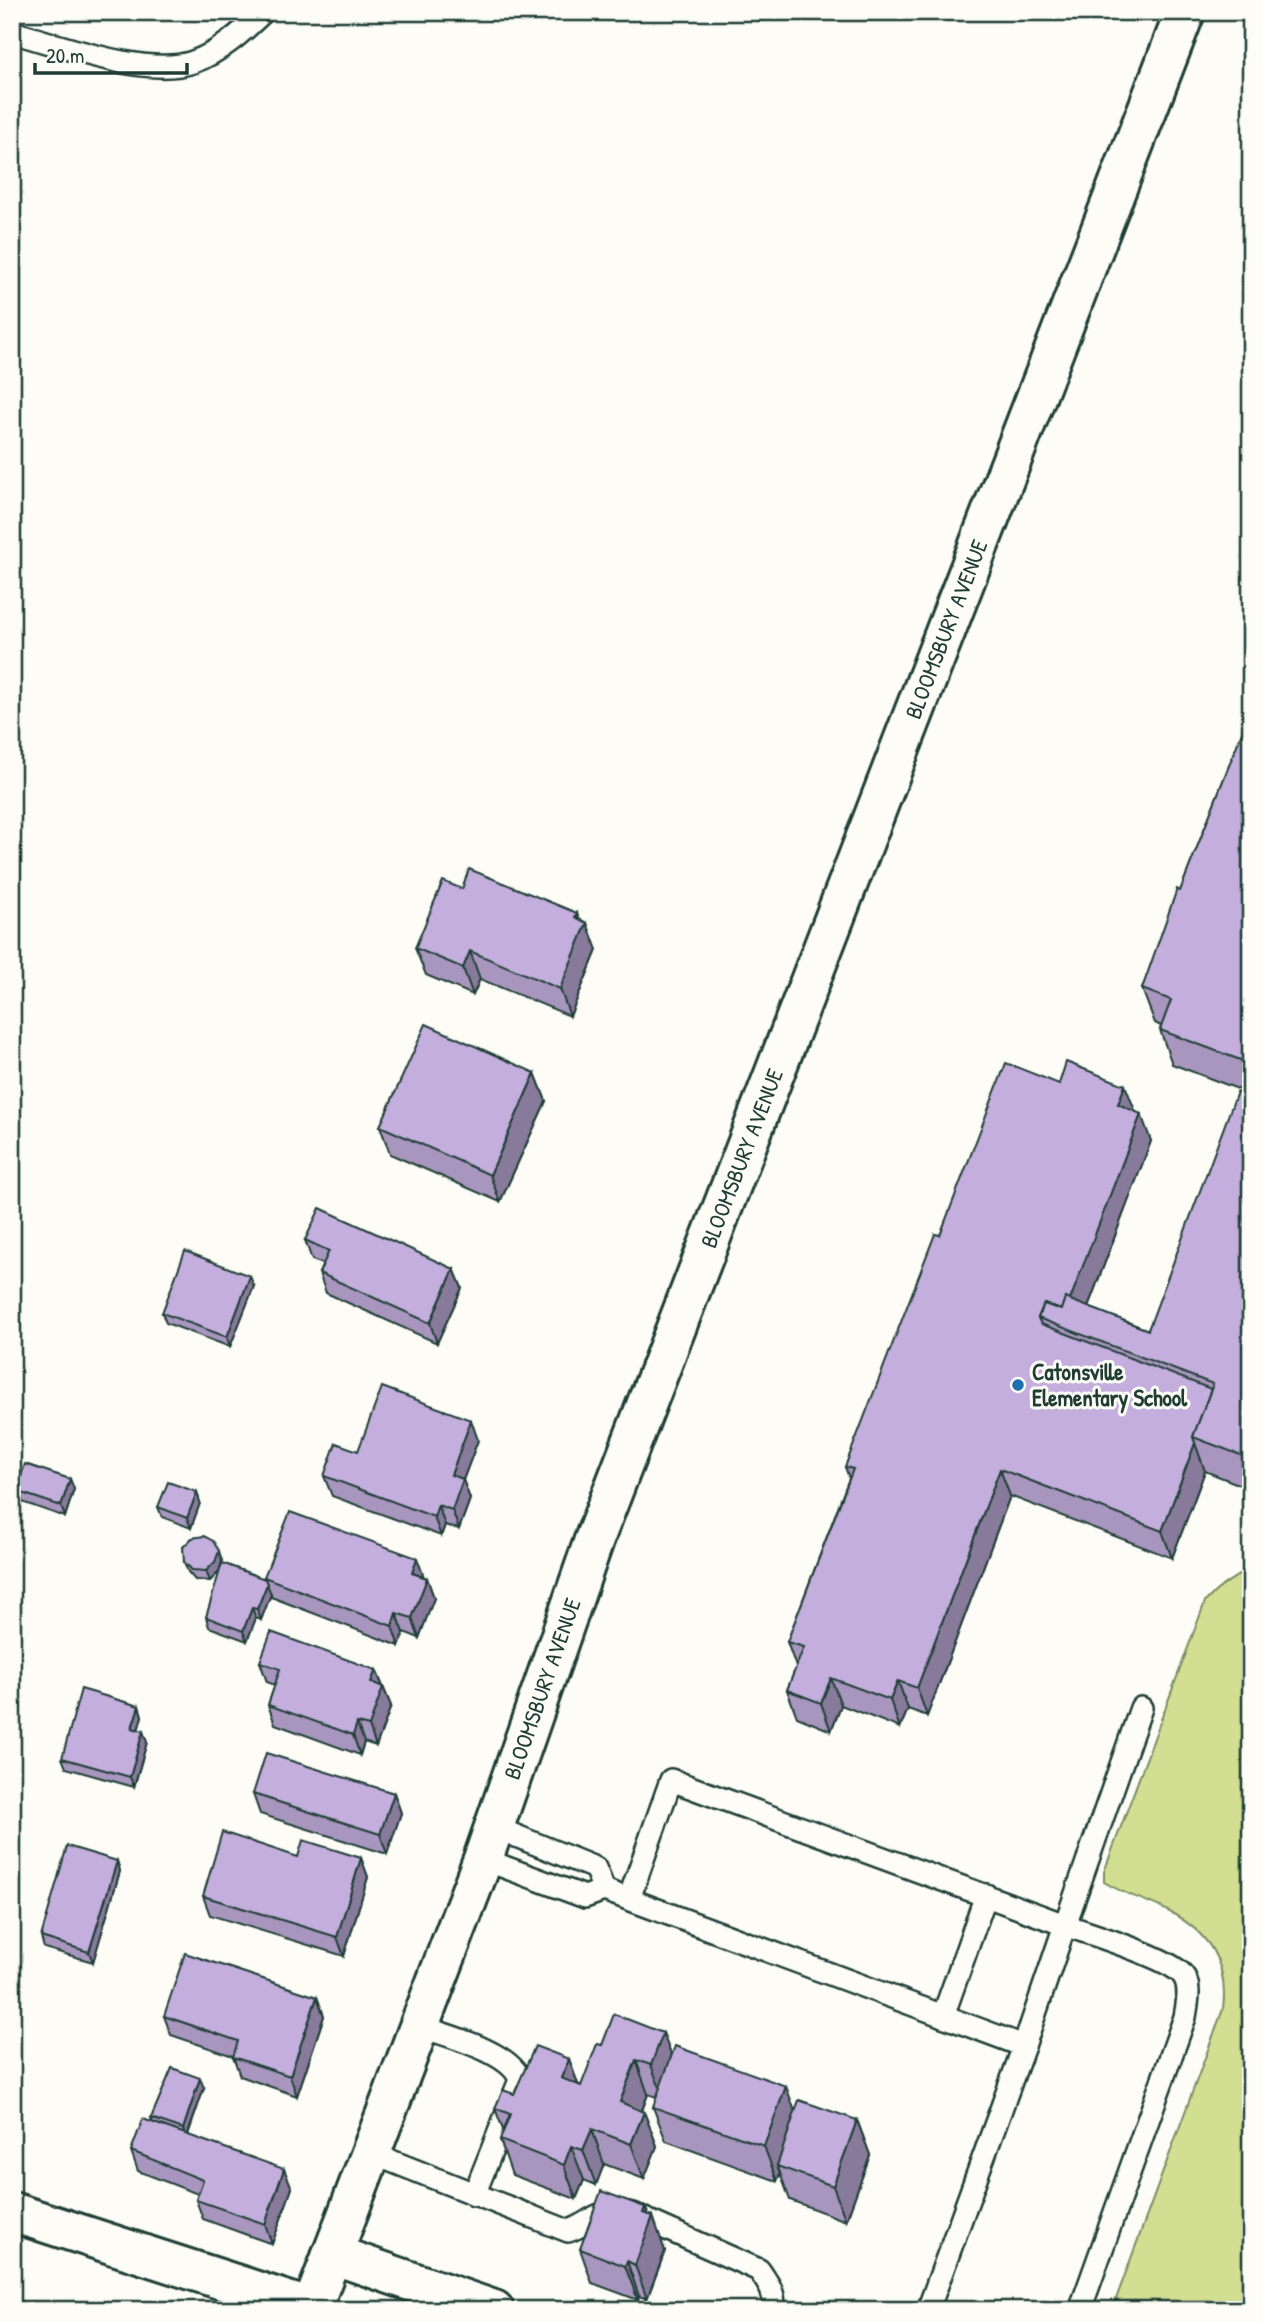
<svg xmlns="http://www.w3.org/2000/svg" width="1263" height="2322" viewBox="0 0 1263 2322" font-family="'Patrick Hand',sans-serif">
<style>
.green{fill:#d2de91;stroke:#788e62;stroke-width:2}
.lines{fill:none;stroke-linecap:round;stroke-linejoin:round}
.lane-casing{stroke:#1f3d34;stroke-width:26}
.street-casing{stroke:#1f3d34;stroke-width:44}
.secondary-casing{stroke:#1f3d34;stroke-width:44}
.lane{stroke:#fdfcf7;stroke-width:21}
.street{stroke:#fdfcf7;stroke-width:38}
.secondary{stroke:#fdfcf7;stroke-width:38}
.wall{fill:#a896be;stroke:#1f3d34;stroke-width:2}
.shaded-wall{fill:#887a9b;stroke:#1f3d34;stroke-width:2}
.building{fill:#c3aedd;stroke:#1f3d34;stroke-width:2}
.poi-dot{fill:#1f6fb2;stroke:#fdfcf7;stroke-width:2.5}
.labels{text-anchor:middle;stroke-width:6;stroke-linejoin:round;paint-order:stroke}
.street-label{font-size:23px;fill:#1f3d34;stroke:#fdfcf7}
.poi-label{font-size:23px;font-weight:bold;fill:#1f3d34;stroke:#fdfcf7;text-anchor:start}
</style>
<rect width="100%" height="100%" fill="#fdfcf7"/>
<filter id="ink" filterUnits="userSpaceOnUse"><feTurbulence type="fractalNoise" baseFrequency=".0143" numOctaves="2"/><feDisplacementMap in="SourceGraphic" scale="14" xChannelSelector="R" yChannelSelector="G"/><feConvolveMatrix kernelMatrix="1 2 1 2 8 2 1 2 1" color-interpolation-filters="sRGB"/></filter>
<g filter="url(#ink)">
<path class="green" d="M1251 1569V2310H1112L1223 2009C1229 1961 1207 1930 1164 1909 1144 1899 1123 1894 1104 1882V1872L1205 1602C1218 1587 1233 1577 1251 1569Z"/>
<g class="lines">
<g class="lane-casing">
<g id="lane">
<path d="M12 32C60 45 146 78 193 62 221 52 242 32 263 12"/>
<path d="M494 1827 595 1868 604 1890"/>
<path d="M483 1859 585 1897 604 1890 1024 2046 928 2310"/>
<path d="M629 1899 671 1780 1065 1925 1024 2046"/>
<path d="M943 2016 986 1895"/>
<path d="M419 2026C445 2035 512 2052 520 2080L474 2195"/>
<path d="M371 2153 568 2231C583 2227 594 2214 610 2212 617 2210 626 2213 633 2214L759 2270C767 2282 777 2294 773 2310"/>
<path d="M1080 2310 1185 2017C1187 2004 1192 1985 1182 1974 1167 1957 1090 1934 1065 1925L1141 1708"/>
</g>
</g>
<g class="street-casing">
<path id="street" d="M12 2212 312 2309"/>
</g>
<g class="secondary-casing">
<g id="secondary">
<path d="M332 2254 494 2310"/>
<path id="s1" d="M311 2310 483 1859 594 1540 1185 12"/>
</g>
</g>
<use href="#lane" class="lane"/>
<use href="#street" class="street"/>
<use href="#secondary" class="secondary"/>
</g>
<g class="wall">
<path d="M1251 709V1094L1172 1064 1160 1030 1161 1026 1155 1023 1142 989Z"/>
<path d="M462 889 579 919 597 950 570 1016 480 979 473 995 426 975 415 948Z"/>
<path d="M535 1073 546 1101 500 1202 390 1154 380 1126Z"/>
<path d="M1059 1084 1135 1111 1151 1141 1088 1307 1148 1330 1251 1098V1489L1205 1471 1172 1558 1010 1496 927 1716 908 1709 900 1728 841 1705 831 1731 797 1717 787 1690 796 1667 787 1642 849 1478 845 1467 940 1235Z"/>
<path d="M305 1240 454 1269 462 1288 437 1343 326 1293 319 1273 323 1264 312 1260Z"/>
<path d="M254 1286 230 1347 166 1323 162 1313Z"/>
<path d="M478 1440 463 1480 470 1499 459 1529 445 1525 441 1536 332 1496 324 1476 358 1451Z"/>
<path d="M70 1479 74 1489 65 1517 19 1501 16 1491Z"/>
<path d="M197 1492 200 1503 191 1528 162 1517 158 1507Z"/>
<path d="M222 1561 219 1572 210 1581 195 1580 188 1572 184 1562Z"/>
<path d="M264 1577H424L427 1578 434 1598 419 1638 404 1632 399 1646 271 1597V1594L261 1620 256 1618 247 1641 209 1627 206 1617 265 1579Z"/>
<path d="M260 1662 376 1670 391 1706 376 1746 364 1742 360 1755 275 1724 268 1705 275 1685 267 1682Z"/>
<path d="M139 1706 142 1716 138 1730 147 1742 134 1787 66 1768 62 1758Z"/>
<path d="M394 1793 401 1813 387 1854 260 1814 253 1794Z"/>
<path d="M298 1857 361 1858 368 1877 344 1956 210 1915 203 1896Z"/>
<path d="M117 1861 120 1871 93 1962 44 1948 41 1937Z"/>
<path d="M317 1997 324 2016 297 2096 240 2076 233 2056 171 2035 164 2016Z"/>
<path d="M663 2033 672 2056 795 2112 857 2120 870 2155 846 2221 790 2200 780 2173 777 2181 666 2141 653 2107 657 2097 648 2094 642 2111 644 2112 657 2146 644 2179 604 2164 596 2185 584 2180 576 2199 512 2175 500 2140 503 2130 495 2108 514 2094 569 2059 578 2084 581 2086 602 2045Z"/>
<path d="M204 2088 188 2135 292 2188 272 2244 203 2219 196 2200 198 2194 138 2171 131 2151 153 2123 151 2118Z"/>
<path d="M645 2207 665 2251 647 2299 639 2296 638 2300 592 2283 580 2249Z"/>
</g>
<g class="shaded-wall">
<path d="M577 913 583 932 587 923 597 950 570 1016 560 989 575 917Z"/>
<path d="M470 951 480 979 473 995 463 968Z"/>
<path d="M535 1073 546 1101 500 1202 490 1175Z"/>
<path d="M1125 1085 1136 1113 1118 1104Z"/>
<path d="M1141 1114 1151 1141 1078 1333 1063 1317Z"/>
<path d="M454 1269 462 1288 437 1343 430 1323Z"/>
<path d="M250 1276 254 1286 230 1347 227 1337Z"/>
<path d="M471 1420 478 1440 463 1480 470 1499 459 1529 452 1510 451 1475Z"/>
<path d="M1195 1443 1205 1471 1172 1558 1162 1531Z"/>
<path d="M1000 1469 1010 1496 927 1716 917 1688Z"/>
<path d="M70 1479 74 1489 65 1517 61 1506Z"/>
<path d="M197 1492 200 1503 191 1528 187 1518Z"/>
<path d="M438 1505 445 1525 441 1536 434 1517Z"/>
<path d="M219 1551 222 1561 219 1572 210 1581 206 1571Z"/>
<path d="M417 1558 424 1577 412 1573Z"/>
<path d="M427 1578 434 1598 419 1638 412 1618Z"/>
<path d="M267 1584 271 1594 261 1620 257 1609Z"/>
<path d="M252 1608 256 1618 247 1641 243 1631Z"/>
<path d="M396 1613 404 1632 399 1646 392 1626Z"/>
<path d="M376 1670 391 1706 376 1746 369 1726 371 1682Z"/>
<path d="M831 1678 841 1705 831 1731 821 1703Z"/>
<path d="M898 1681 908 1709 900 1728 890 1700Z"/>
<path d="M139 1706 142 1716 136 1738 132 1728Z"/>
<path d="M357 1723 364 1742 360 1755 353 1735Z"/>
<path d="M143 1731 147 1742 134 1787 130 1777Z"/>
<path d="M394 1793 401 1813 387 1854 380 1834Z"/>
<path d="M361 1858 368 1877 344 1956 337 1937Z"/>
<path d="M117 1861 120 1871 93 1962 89 1952Z"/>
<path d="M317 1997 324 2016 297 2096 290 2076Z"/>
<path d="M663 2033 676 2067 664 2099 651 2065Z"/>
<path d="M569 2059 581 2093 561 2078Z"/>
<path d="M636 2060 648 2094 632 2136 620 2102Z"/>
<path d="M200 2078 204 2088 186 2139 183 2129Z"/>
<path d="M786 2086 798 2120 777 2166 780 2173 777 2181 764 2146Z"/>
<path d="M644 2112 657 2146 644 2179 631 2144Z"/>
<path d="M857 2120 870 2155 846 2221 833 2186Z"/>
<path d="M592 2129 604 2164 596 2185 583 2150Z"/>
<path d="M571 2146 584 2180 576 2199 564 2165Z"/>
<path d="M284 2169 292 2188 272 2244 265 2224Z"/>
<path d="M645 2207 651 2222 653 2216 665 2251 647 2299 635 2265 643 2213Z"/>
<path d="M627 2261 639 2296 638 2300 625 2266Z"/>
</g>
<g class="building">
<path d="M1251 709V1064L1160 1030 1171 1000 1142 989 1177 889 1180 891Z"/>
<path d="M469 869 577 913 575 917 587 923 560 989 470 951 463 968 415 948 443 881 462 889Z"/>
<path d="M426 1024 535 1073 490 1175 380 1126Z"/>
<path d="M1066 1062 1125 1085 1118 1104 1141 1114 1070 1300 1065 1298 1061 1310 1044 1304 1038 1318 1041 1324 1211 1389 1193 1437 1195 1443 1162 1531 1000 1469 917 1688 898 1681 890 1700 831 1678 821 1703 787 1690 804 1647 787 1642 853 1469 845 1467 935 1234 940 1235 1006 1063 1059 1084Z"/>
<path d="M1237 1092 1251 1098V1459L1193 1437 1213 1384 1038 1318 1044 1304 1061 1310 1065 1298 1148 1330Z"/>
<path d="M320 1208 454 1269 430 1323 319 1273 329 1251 305 1240Z"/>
<path d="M185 1251 250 1276 227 1337 162 1313Z"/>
<path d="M382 1387 471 1420 451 1475 463 1479 452 1510 438 1505 434 1517 324 1476 336 1443 358 1451Z"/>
<path d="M25 1464 70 1479 61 1506 16 1491Z"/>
<path d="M168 1482 197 1492 187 1518 158 1507Z"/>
<path d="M290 1512 417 1558 412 1573 427 1578 412 1618 396 1613 392 1626 264 1577Z"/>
<path d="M204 1536 213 1541 219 1551 215 1562 206 1571 192 1570 184 1562 183 1547 192 1538Z"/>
<path d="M222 1563 265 1579 267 1584 257 1609 252 1608 243 1631 206 1617Z"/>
<path d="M271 1632 376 1670 371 1682 383 1687 369 1726 357 1723 353 1735 268 1705 280 1669 260 1662Z"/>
<path d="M81 1689 139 1706 132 1728 143 1731 130 1777 62 1758Z"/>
<path d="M266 1753 394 1793 380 1834 253 1794Z"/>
<path d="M222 1832 298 1857 303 1840 361 1858 337 1937 203 1896Z"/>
<path d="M67 1846 117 1861 89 1952 41 1937Z"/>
<path d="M185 1953 317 1997 290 2076 233 2057 238 2041 164 2016Z"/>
<path d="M614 2014 663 2033 651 2065 636 2060 620 2102 644 2112 631 2144 592 2129 583 2150 571 2146 564 2165 500 2140 510 2114 495 2108 503 2090 514 2094 535 2046 569 2059 561 2078 581 2086 597 2044 602 2045Z"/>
<path d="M675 2046 786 2086 764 2146 653 2107Z"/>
<path d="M172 2068 200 2078 183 2129 151 2118Z"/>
<path d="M799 2100 857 2120 833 2186 777 2166Z"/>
<path d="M143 2119 284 2169 265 2224 196 2200 203 2180 131 2151Z"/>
<path d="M601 2191 645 2207 643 2213 653 2216 635 2265 627 2261 625 2266 580 2249Z"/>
</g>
</g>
<circle class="poi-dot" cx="1018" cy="1385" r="7"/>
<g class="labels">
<g class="street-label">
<text dy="8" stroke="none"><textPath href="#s1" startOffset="1797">BLOOMSBURY AVENUE</textPath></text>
<text dy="8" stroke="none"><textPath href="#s1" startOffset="1230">BLOOMSBURY AVENUE</textPath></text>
<text dy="8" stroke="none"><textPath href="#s1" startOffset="663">BLOOMSBURY AVENUE</textPath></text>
</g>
<g class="poi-label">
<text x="1032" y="1380">Catonsville<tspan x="1032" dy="26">Elementary School</tspan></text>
</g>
</g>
<rect width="1263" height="2322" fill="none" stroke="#fdfcf7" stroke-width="42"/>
<rect x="21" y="21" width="1221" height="2280" fill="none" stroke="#1f3d34" stroke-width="2.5" filter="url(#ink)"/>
<path d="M35 63v10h152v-10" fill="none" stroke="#1f3d34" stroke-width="3.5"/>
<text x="46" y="63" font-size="21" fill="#1f3d34" stroke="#fdfcf7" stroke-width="5" paint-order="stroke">20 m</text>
</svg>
